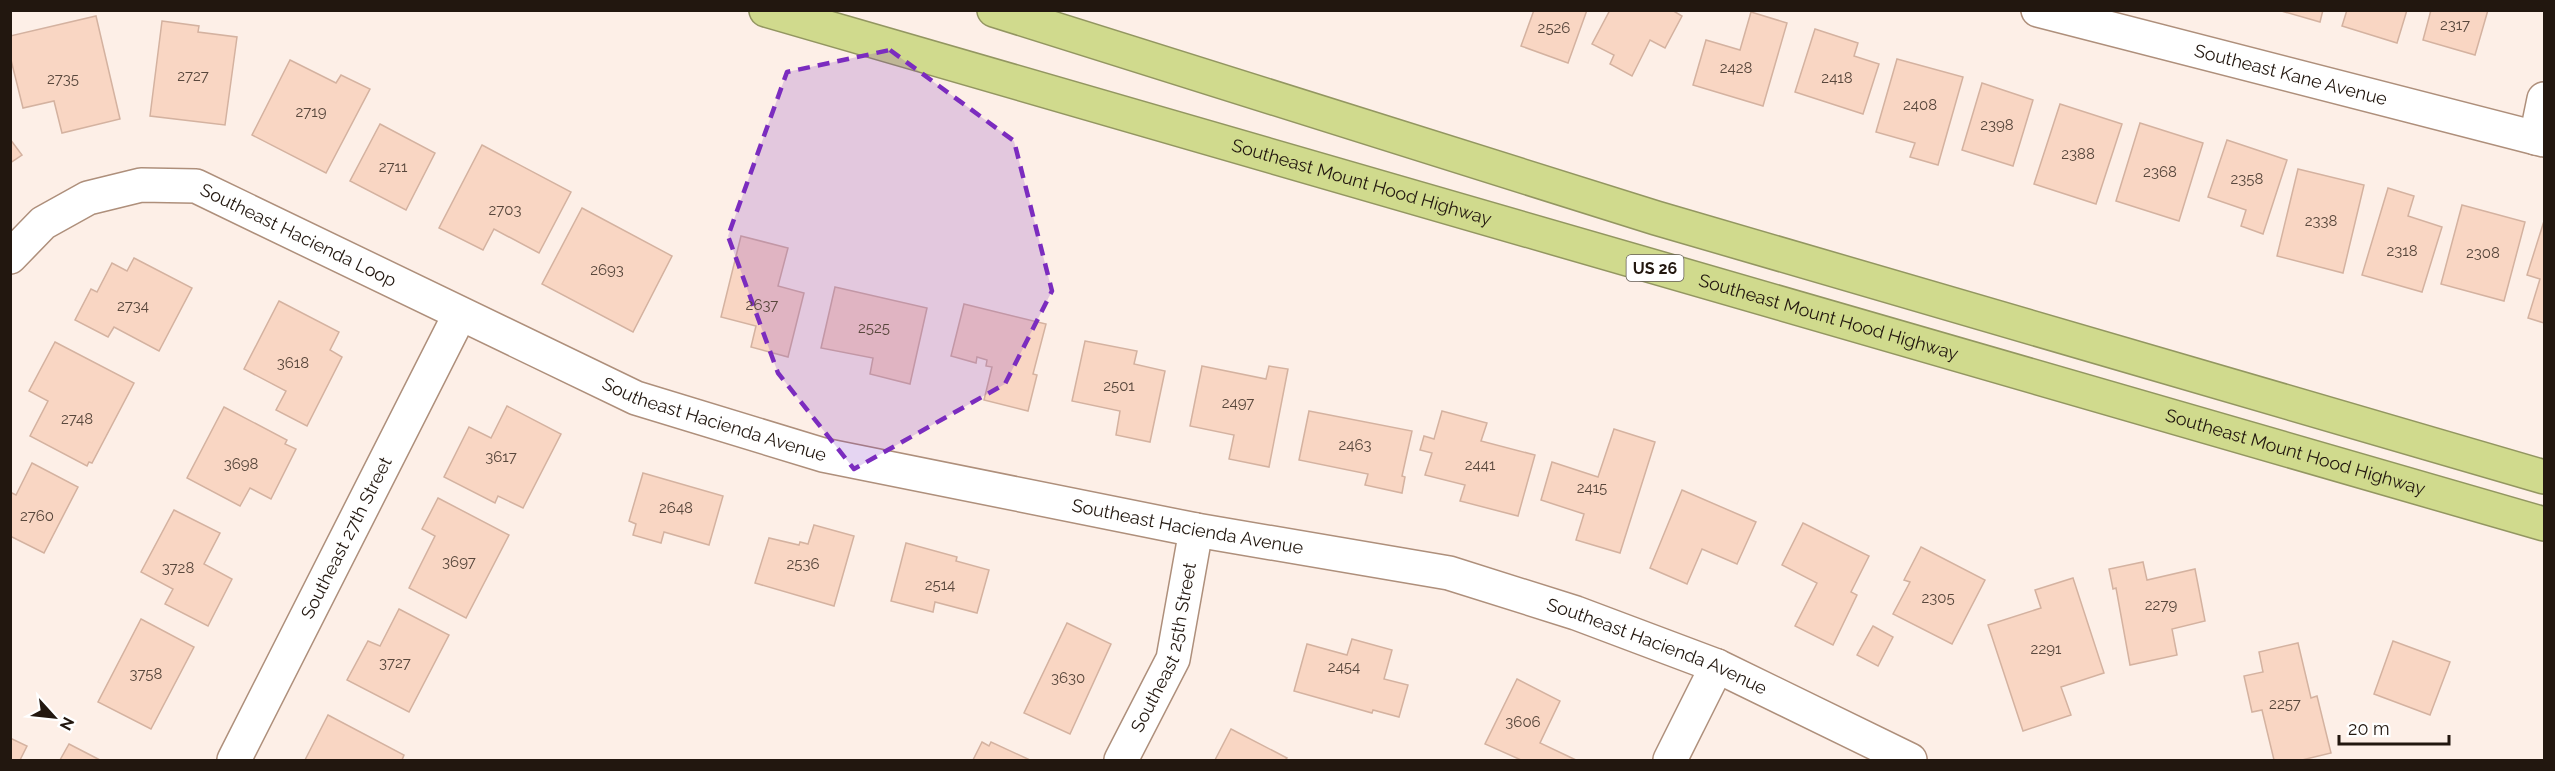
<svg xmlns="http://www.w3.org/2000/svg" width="2555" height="771" viewBox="0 0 2555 771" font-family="Raleway,sans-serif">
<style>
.building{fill:#f9d6c3;stroke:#d4b2a0;stroke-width:1.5}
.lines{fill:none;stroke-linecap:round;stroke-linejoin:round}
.street-casing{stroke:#ae8f7b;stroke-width:36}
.highway-casing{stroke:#939661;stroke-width:36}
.street{stroke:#fff;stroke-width:33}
.highway{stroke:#d0da8d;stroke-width:33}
.marked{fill:#7b2cbf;fill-opacity:0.2;stroke:#7b2cbf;stroke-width:4.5;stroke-dasharray:12 8;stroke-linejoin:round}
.labels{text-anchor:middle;stroke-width:4.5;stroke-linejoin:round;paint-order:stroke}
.number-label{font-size:15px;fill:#58473c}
.shield{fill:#fff;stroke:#645d57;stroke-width:1.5}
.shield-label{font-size:16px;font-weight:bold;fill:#22170f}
.street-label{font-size:18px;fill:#22170f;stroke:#fff}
</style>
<rect width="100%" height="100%" fill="#fdefe7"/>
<g class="building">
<path d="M1534 10H1587L1568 63 1521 46Z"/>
<path d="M1610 10H1672L1682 16 1665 48 1650 40 1632 76 1610 64 1614 55 1592 44Z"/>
<path d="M2278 10H2323L2320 22Z"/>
<path d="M2347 10H2407L2397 43 2342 26Z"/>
<path d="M2431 10H2488L2475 55 2423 40Z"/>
<path d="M1751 12 1787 23 1763 106 1693 85 1706 40 1740 50Z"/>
<path d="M96 16 120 119 62 133 54 101 23 108 10 56V36Z"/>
<path d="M162 21 199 26 198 32 237 37 225 125 150 116Z"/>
<path d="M1815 29 1858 43 1854 56 1879 64 1863 114 1795 92Z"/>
<path d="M1897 59 1963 77 1938 165 1910 157 1915 143 1876 132Z"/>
<path d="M290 60 336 83 341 75 370 89 326 173 252 135Z"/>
<path d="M1982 83 2033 100 2013 166 1962 150Z"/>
<path d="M2060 104 2122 124 2096 204 2034 184Z"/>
<path d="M2140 123 2203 143 2179 221 2116 201Z"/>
<path d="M380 124 435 153 406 210 350 181Z"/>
<path d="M10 139 22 155 10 163Z"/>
<path d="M2227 140 2287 160 2263 234 2241 226 2246 210 2208 197Z"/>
<path d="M482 145 571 192 539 253 494 229 483 250 439 228Z"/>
<path d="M2298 169 2364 185 2343 273 2277 256Z"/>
<path d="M2388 188 2414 196 2408 216 2442 227 2422 292 2362 275Z"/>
<path d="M2462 205 2525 222 2504 301 2441 284Z"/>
<path d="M582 208 672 256 633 332 542 284Z"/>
<path d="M2544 221V323L2528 318 2540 279 2527 275Z"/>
<path d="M741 236 788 248 778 286 804 293 788 357 751 347 756 326 721 317Z"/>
<path d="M134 258 192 288 159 351 114 327 108 337 75 320 91 289 97 292 112 263 127 271Z"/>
<path d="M835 287 927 308 910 384 870 374 873 358 821 348Z"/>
<path d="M279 301 339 332 330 350 342 357 307 426 276 410 286 391 244 369Z"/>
<path d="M964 304 1046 324 1033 374 1037 375 1028 411 984 400 992 367 986 366 987 360 977 357 976 363 951 356Z"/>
<path d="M1085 341 1137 351 1134 364 1165 371 1150 442 1116 435 1120 411 1072 401Z"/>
<path d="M55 342 134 383 92 463 89 462 87 466 30 436 48 401 29 391Z"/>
<path d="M1202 366 1266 379 1269 366 1288 369 1269 467 1229 459 1234 435 1190 426Z"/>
<path d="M507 406 561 434 523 508 498 496 495 503 444 477 469 427 491 438Z"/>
<path d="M224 407 287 440 285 444 296 449 271 499 250 488 240 506 187 478Z"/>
<path d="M1309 411 1412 431 1402 476 1405 477 1402 493 1365 485 1368 474 1299 460Z"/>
<path d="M1442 411 1487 423 1481 441 1535 455 1518 516 1460 501 1465 485 1425 475 1432 453 1420 450 1424 436 1434 439Z"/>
<path d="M1614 429 1655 442 1620 553 1576 540 1584 514 1541 500 1552 462 1598 477Z"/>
<path d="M32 463 78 487 44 553 10 536V492L16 495Z"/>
<path d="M643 473 723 496 709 545 664 532 661 543 633 535 636 524 629 521Z"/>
<path d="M1682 490 1756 522 1737 564 1702 549 1687 584 1650 568Z"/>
<path d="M438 498 509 535 466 618 409 588 435 536 422 529Z"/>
<path d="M174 510 220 533 204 564 232 579 208 626 165 604 173 589 141 572Z"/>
<path d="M1803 523 1869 556 1851 592 1857 595 1833 645 1795 626 1817 583 1782 565Z"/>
<path d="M814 525 854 536 834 606 755 583 769 538 799 545 800 542 808 544Z"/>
<path d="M906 543 957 557 956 561 989 570 977 613 935 602 933 612 891 601Z"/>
<path d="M1921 547 1985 580 1952 644 1893 614 1910 582 1904 580Z"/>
<path d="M2143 562 2147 580 2195 569 2205 621 2172 629 2177 655 2130 665 2116 588 2113 589 2109 569Z"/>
<path d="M2073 578 2104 673 2061 687 2071 715 2023 731 1988 625 2041 608 2035 590Z"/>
<path d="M399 609 449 635 409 712 347 680 368 641 380 646Z"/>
<path d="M141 619 194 647 151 729 98 702Z"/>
<path d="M1067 623 1111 644 1070 734 1024 713Z"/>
<path d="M1873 626 1893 637 1878 666 1857 655Z"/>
<path d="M1352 639 1392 650 1384 679 1408 685 1399 717 1373 710 1372 713 1294 691 1307 644 1347 655Z"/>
<path d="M2393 641 2450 662 2430 715 2374 694Z"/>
<path d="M2298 643 2311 698 2317 696 2331 753 2302 760H2274L2262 710 2252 712 2244 676 2263 672 2259 652Z"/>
<path d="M1517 679 1560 701 1540 743 1576 760H1521L1485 744Z"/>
<path d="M328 715 404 755 402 760H305Z"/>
<path d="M1231 729 1287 758 1285 760H1215Z"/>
<path d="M10 738 27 746 20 760H10Z"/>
<path d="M982 742 989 746 991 742 1030 760H973Z"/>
<path d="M69 744 100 760H60Z"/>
</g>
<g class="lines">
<g class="street-casing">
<g id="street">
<path id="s1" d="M2038 10 2544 140"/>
<path d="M2536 138 2544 99"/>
<path id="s2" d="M10 257 43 223 88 198 141 185 196 186 636 398 823 455 1196 530 1449 573 1576 613 1717 666 1910 760"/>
<path id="s3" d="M234 760 460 314"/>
<path id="s4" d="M1121 760 1173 659 1196 530"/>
<path d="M1670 760 1717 666"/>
</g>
</g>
<g class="highway-casing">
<g id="highway">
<path id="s5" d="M766 10 2544 524"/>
<path d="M994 10 1656 218 2544 477"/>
</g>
</g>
<use href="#street" class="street"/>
<use href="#highway" class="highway"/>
</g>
<path class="marked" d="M890 50 1014 141 1052 291 1005 384 854 469 778 373 728 236 787 72Z"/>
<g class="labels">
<g class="number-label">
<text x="2455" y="30">2317</text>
<text x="1554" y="33">2526</text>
<text x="1736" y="73">2428</text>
<text x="193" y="81">2727</text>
<text x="1837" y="83">2418</text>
<text x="63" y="84">2735</text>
<text x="1920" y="110">2408</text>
<text x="311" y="117">2719</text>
<text x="1997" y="130">2398</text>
<text x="2078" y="159">2388</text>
<text x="393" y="172">2711</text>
<text x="2160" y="177">2368</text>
<text x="2247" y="184">2358</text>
<text x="505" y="215">2703</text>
<text x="2321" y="226">2338</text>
<text x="2402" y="256">2318</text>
<text x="2483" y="258">2308</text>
<text x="607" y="275">2693</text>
<text x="762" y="310">2637</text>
<text x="133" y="311">2734</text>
<text x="874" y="333">2525</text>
<text x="293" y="368">3618</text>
<text x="1119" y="391">2501</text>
<text x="1238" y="408">2497</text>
<text x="77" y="424">2748</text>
<text x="1355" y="450">2463</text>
<text x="501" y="462">3617</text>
<text x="241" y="469">3698</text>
<text x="1480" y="470">2441</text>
<text x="1592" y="493">2415</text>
<text x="676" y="513">2648</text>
<text x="37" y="521">2760</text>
<text x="459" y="567">3697</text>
<text x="803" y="569">2536</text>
<text x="178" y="573">3728</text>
<text x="940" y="590">2514</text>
<text x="1938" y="603">2305</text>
<text x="2161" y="610">2279</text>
<text x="2046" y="654">2291</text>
<text x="395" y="668">3727</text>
<text x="1344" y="672">2454</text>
<text x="146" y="679">3758</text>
<text x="1068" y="683">3630</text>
<text x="2285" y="709">2257</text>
<text x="1523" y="727">3606</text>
</g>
<rect class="shield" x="1626.5" y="255" width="57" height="26" rx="4.5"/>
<g class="shield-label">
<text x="1655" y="274">US 26</text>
</g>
<g class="street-label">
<text dy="6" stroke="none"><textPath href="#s1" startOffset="261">Southeast Kane Avenue</textPath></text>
<text dy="6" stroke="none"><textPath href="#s5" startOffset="620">Southeast Mount Hood Highway</textPath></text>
<text dy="6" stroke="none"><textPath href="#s2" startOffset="322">Southeast Hacienda Loop</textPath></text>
<text dy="6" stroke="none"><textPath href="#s5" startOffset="1106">Southeast Mount Hood Highway</textPath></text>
<text dy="6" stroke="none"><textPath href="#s2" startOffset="778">Southeast Hacienda Avenue</textPath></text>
<text dy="6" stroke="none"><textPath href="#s5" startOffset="1592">Southeast Mount Hood Highway</textPath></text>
<text dy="6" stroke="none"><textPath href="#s2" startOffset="1264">Southeast Hacienda Avenue</textPath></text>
<text dy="6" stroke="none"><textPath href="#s3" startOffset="249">Southeast 27th Street</textPath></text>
<text dy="6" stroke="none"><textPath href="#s4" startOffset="122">Southeast 25th Street</textPath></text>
<text dy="6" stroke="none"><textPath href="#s2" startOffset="1750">Southeast Hacienda Avenue</textPath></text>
</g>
</g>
<rect width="2555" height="771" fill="none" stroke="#22170f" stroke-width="24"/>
<g transform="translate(54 717) rotate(117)" stroke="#ffffff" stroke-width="4.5" paint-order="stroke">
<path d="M0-4.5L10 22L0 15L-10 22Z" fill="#22170f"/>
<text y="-9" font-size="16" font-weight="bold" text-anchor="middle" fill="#22170f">N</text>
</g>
<path d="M2339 735v9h110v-9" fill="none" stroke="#22170f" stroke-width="3"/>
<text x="2348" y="735" font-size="18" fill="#22170f" stroke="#ffffff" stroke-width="4.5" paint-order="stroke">20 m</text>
</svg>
